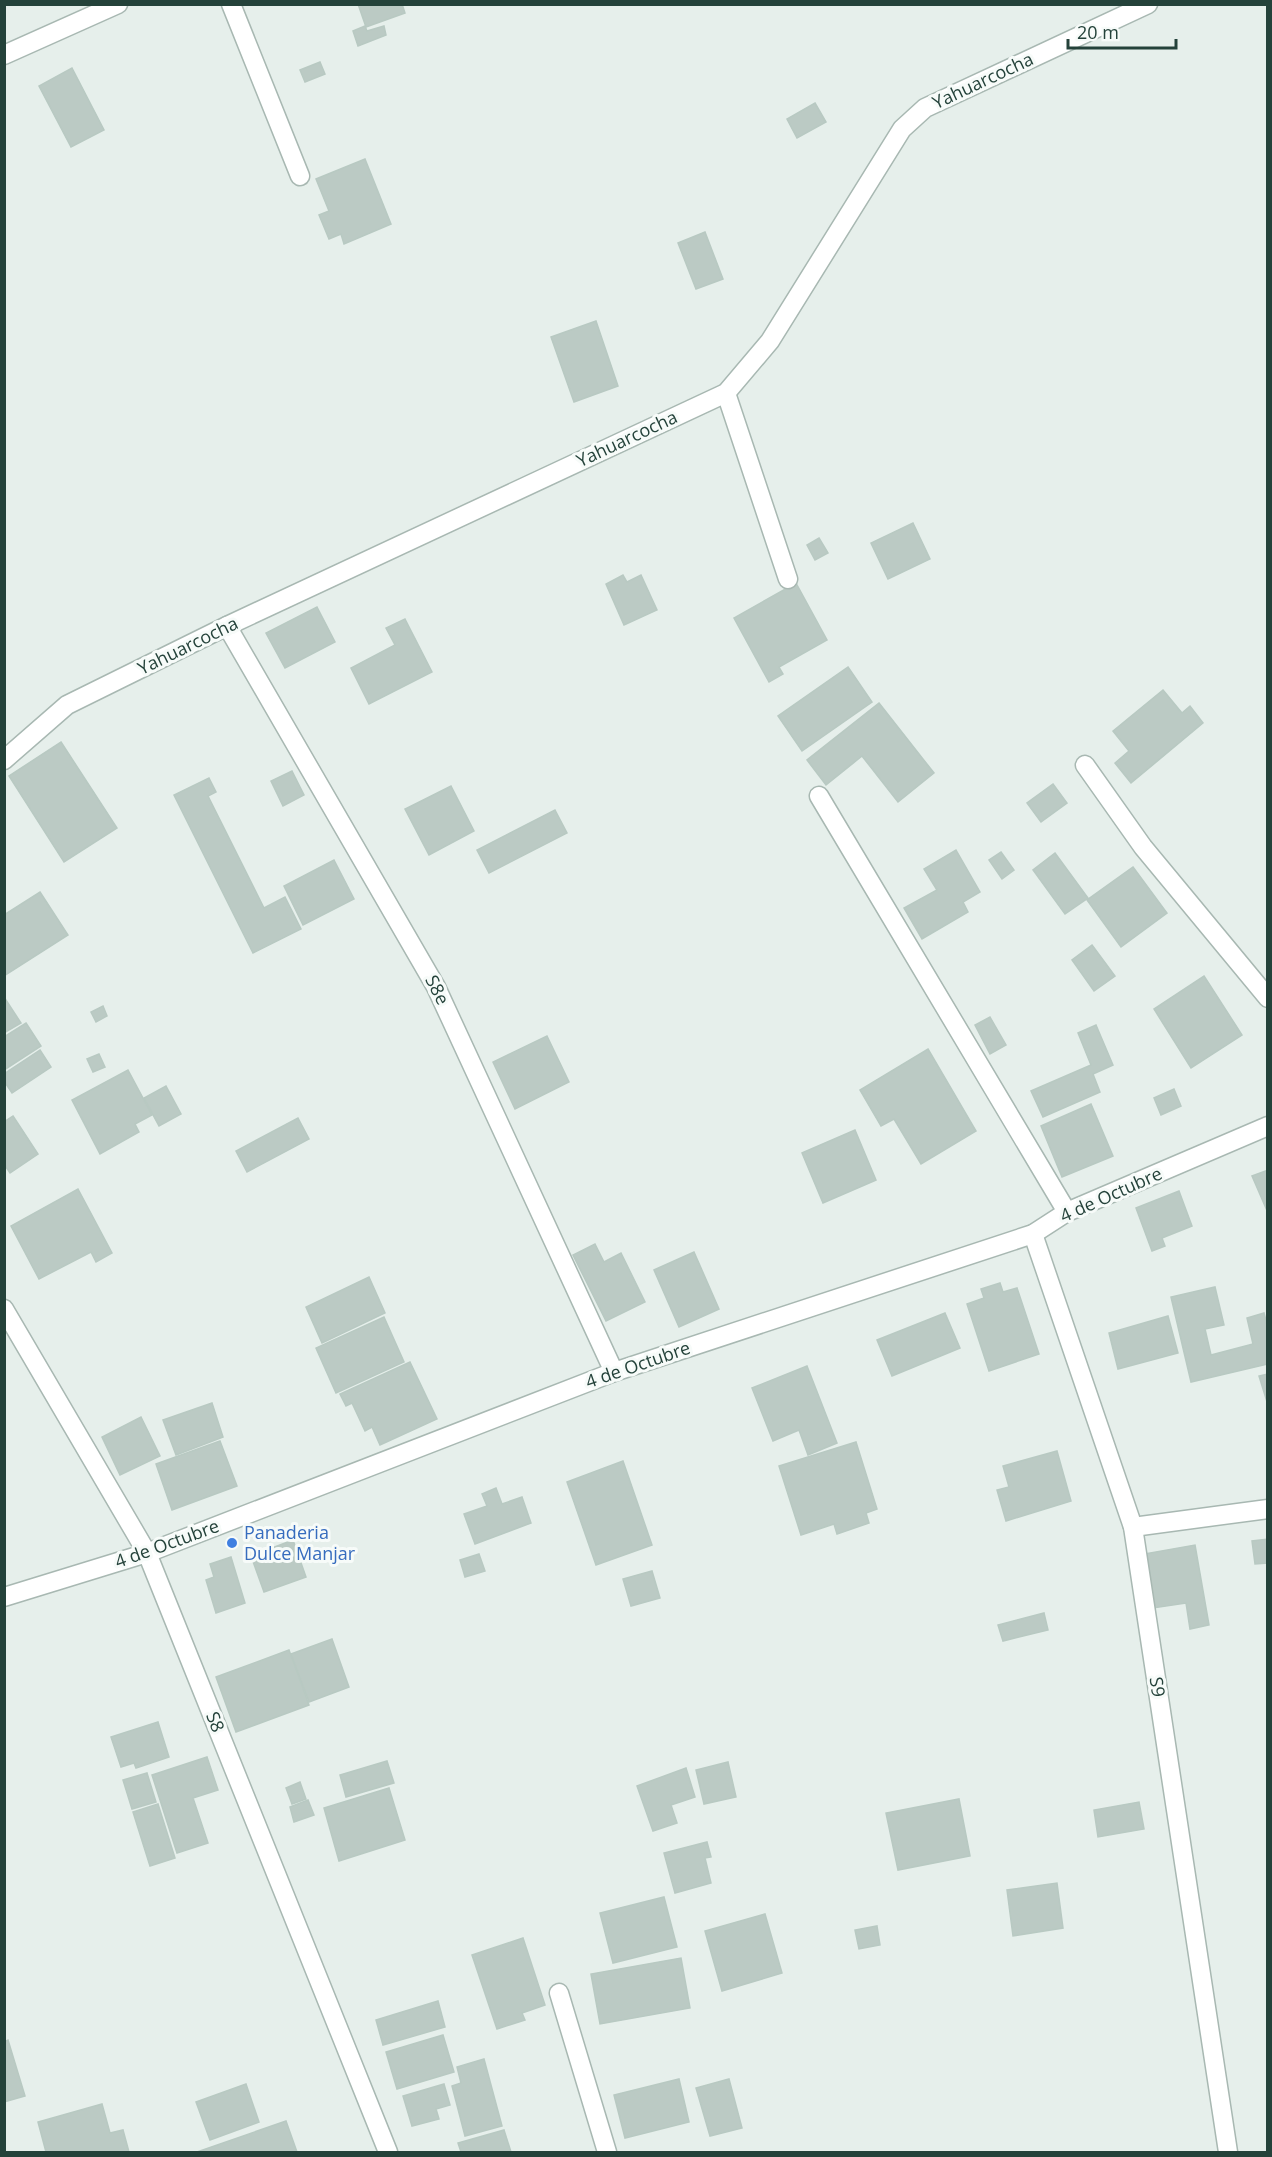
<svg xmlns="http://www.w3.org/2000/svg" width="1272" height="2157" viewBox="0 0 1272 2157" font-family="'Open Sans',sans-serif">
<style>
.building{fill:#bbcac4;stroke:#b8c9c2;stroke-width:1.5}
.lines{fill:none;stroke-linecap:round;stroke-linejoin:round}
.minor-casing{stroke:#a8b8b2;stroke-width:21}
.minor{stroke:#fff;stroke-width:18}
.shop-dot{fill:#3f7fe0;stroke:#f7fbf9;stroke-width:2}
.labels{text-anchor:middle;stroke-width:6;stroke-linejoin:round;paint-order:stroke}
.street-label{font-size:18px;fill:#24423a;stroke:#f7fbf9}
.shop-label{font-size:18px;fill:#366cbe;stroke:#f7fbf9;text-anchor:start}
</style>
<rect width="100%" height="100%" fill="#e6efeb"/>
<g class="building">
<path d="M358 4H402L405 13 366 27Z"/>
<path d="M365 26 367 31 384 26 386 35 358 46 353 31Z"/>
<path d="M320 62 325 74 305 82 300 70Z"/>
<path d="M72 68 104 130 71 147 39 86Z"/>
<path d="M815 103 826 122 797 138 787 119Z"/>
<path d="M365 159 391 224 344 244 341 234 329 239 319 215 329 211 316 179Z"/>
<path d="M705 232 723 279 696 289 678 243Z"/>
<path d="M596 321 618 386 574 402 551 337Z"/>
<path d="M913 523 930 559 888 579 871 543Z"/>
<path d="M819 538 828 553 815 560 807 545Z"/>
<path d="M623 575 627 582 641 575 657 610 624 625 606 584Z"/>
<path d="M796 583 827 640 779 667 783 674 769 682 734 618Z"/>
<path d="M317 607 335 642 285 668 266 633Z"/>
<path d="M405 619 432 672 369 704 351 668 395 645 386 628Z"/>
<path d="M848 667 872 702 802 751 778 716Z"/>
<path d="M1163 690 1182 713 1190 706 1203 723 1131 783 1115 763 1129 751 1113 731Z"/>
<path d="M879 703 934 773 898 802 862 756 826 785 807 760Z"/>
<path d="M61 742 117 828 64 862 9 776Z"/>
<path d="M292 771 304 795 283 806 271 781Z"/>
<path d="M209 778 216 792 208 796 264 908 285 897 301 929 253 953 174 795Z"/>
<path d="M1053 784 1067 803 1041 822 1027 803Z"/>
<path d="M451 786 474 831 429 855 405 809Z"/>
<path d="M555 810 567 833 489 873 477 850Z"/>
<path d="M956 850 980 892 963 902 968 912 922 939 904 908 937 890 924 869Z"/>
<path d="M1001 852 1014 870 1002 879 989 860Z"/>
<path d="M1055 853 1088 898 1065 914 1033 870Z"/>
<path d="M334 860 354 899 303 925 284 886Z"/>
<path d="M1133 867 1167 913 1121 947 1087 900Z"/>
<path d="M40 892 68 935 4 976V915Z"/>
<path d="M1092 945 1115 976 1094 991 1072 960Z"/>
<path d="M1204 976 1242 1035 1191 1068 1154 1009Z"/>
<path d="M4 997 21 1023 4 1033Z"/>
<path d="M103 1006 107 1016 96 1022 91 1012Z"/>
<path d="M990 1017 1006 1045 990 1054 975 1025Z"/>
<path d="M26 1023 41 1046 4 1070V1037Z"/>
<path d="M1096 1025 1113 1065 1093 1074 1100 1092 1043 1117 1031 1091 1091 1065 1078 1033Z"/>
<path d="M547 1036 569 1082 515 1109 493 1062Z"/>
<path d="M928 1049 976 1131 921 1164 894 1119 881 1126 860 1090Z"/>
<path d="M40 1050 51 1067 12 1093 4 1081V1074Z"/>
<path d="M99 1054 105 1067 93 1072 87 1059Z"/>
<path d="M128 1070 152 1115 135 1124 139 1132 100 1154 72 1100Z"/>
<path d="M166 1086 181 1114 159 1126 144 1098Z"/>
<path d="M1174 1089 1181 1106 1161 1115 1154 1098Z"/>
<path d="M1091 1104 1113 1156 1062 1177 1041 1126Z"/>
<path d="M13 1116 38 1154 10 1173 4 1164V1122Z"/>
<path d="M298 1118 309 1139 247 1172 236 1151Z"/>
<path d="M855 1130 876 1180 823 1203 802 1153Z"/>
<path d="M1268 1170V1213L1252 1176Z"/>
<path d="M78 1189 112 1253 96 1262 91 1252 39 1279 11 1226Z"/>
<path d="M1179 1191 1192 1226 1162 1238 1165 1246 1152 1251 1136 1208Z"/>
<path d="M595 1244 604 1262 621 1253 645 1302 606 1321 573 1255Z"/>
<path d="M694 1252 719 1309 679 1327 654 1270Z"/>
<path d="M369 1277 385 1313 322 1343 306 1307Z"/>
<path d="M1000 1283 1003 1292 1017 1288 1039 1354 989 1371 967 1304 984 1298 981 1289Z"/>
<path d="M1215 1287 1224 1325 1205 1329 1211 1355 1253 1344 1247 1318 1264 1313 1268 1328V1364L1191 1382 1171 1297Z"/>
<path d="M945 1313 960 1348 892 1376 877 1340Z"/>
<path d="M1168 1316 1178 1353 1118 1369 1109 1333Z"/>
<path d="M384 1317 404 1362 336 1393 316 1348Z"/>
<path d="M410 1362 437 1419 380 1445 372 1427 365 1431 352 1403 346 1406 340 1394Z"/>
<path d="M807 1366 837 1443 808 1455 799 1430 773 1441 752 1388Z"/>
<path d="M1268 1374V1405L1259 1376Z"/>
<path d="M212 1403 223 1437 176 1455 163 1420Z"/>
<path d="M141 1417 160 1456 120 1475 102 1437Z"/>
<path d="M220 1441 237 1486 172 1510 156 1464Z"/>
<path d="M856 1442 877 1509 866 1513 869 1523 837 1534 834 1524 801 1535 779 1466Z"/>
<path d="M1057 1451 1071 1501 1006 1521 997 1490 1009 1487 1003 1466Z"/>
<path d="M623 1461 652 1545 596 1565 567 1482Z"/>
<path d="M496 1488 502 1504 522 1497 531 1523 475 1544 464 1514 487 1506 482 1494Z"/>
<path d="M1268 1539V1563L1255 1564 1252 1541Z"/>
<path d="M293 1540 306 1577 264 1592 251 1556Z"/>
<path d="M1195 1545 1209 1625 1190 1629 1186 1603 1153 1608 1144 1554Z"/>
<path d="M479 1554 485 1571 465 1577 460 1560Z"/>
<path d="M231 1557 245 1603 216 1613 206 1580 214 1577 210 1564Z"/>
<path d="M652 1571 660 1598 631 1606 623 1579Z"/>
<path d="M1044 1613 1048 1630 1003 1641 998 1625Z"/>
<path d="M332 1639 349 1687 309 1702 291 1654Z"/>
<path d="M289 1650 309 1705 236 1732 216 1677Z"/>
<path d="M158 1722 169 1757 136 1768 134 1763 121 1767 111 1737Z"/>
<path d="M207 1757 218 1790 193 1798 208 1843 177 1853 152 1775Z"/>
<path d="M387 1761 394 1783 346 1797 340 1775Z"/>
<path d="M728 1762 736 1797 704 1804 696 1770Z"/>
<path d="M686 1768 695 1797 671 1805 677 1823 653 1831 637 1786Z"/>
<path d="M147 1773 156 1802 132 1809 123 1780Z"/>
<path d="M300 1782 306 1799 292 1804 286 1788Z"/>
<path d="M389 1788 405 1840 339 1861 324 1808Z"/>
<path d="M959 1799 970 1856 898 1870 886 1813Z"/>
<path d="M308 1800 314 1815 294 1822 290 1807Z"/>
<path d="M1139 1802 1144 1829 1098 1837 1094 1810Z"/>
<path d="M158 1804 175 1858 150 1866 133 1812Z"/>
<path d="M707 1842 711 1857 705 1858 711 1883 675 1893 664 1853Z"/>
<path d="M1057 1883 1063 1928 1013 1936 1007 1890Z"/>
<path d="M664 1897 677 1947 613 1963 600 1913Z"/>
<path d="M765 1914 782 1973 722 1991 705 1931Z"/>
<path d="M877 1926 880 1945 859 1949 855 1930Z"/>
<path d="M523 1938 545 2005 522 2013 525 2020 497 2029 472 1955Z"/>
<path d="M681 1958 690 2008 600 2024 591 1974Z"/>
<path d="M438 2001 445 2027 383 2045 376 2020Z"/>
<path d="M443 2035 454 2072 397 2089 386 2052Z"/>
<path d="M8 2040 25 2096 4 2102V2042Z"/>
<path d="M484 2059 502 2126 465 2136 452 2086 461 2083 457 2067Z"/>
<path d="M679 2079 689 2122 625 2138 614 2095Z"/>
<path d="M729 2079 742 2128 710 2136 696 2088Z"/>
<path d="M246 2084 259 2122 210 2140 196 2102Z"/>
<path d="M444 2084 450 2105 436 2109 439 2119 412 2126 403 2096Z"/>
<path d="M102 2104 110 2133 123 2130 129 2152H46L38 2122Z"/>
<path d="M286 2121 297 2152H197Z"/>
<path d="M504 2130 511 2152H461L458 2143Z"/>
</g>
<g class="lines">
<g class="minor-casing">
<g id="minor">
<path d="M231 4 300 176"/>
<path d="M4 55 118 4"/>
<path d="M726 393 788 579"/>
<path d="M227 626 436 987 614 1372"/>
<path d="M4 760 67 705 227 626 726 393 770 341 902 129 925 108 1148 4"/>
<path d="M1085 765 1143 847 1268 998"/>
<path d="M819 796 1067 1212"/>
<path d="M1033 1234 1133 1527 1228 2152"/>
<path d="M4 1309 147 1553 388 2152"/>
<path d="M1133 1527 1268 1509"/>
<path d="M4 1597 147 1553 614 1372 1033 1234 1067 1212 1268 1126"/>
<path d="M559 1993 607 2152"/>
</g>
</g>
<use href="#minor" class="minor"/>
</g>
<circle class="shop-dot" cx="232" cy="1543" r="6"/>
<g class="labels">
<g class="street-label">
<text transform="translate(983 81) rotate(-25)" y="6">Yahuarcocha</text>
<text transform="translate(627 439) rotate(-25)" y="6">Yahuarcocha</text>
<text transform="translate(188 646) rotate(-26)" y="6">Yahuarcocha</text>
<text transform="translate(437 990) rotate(63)" y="6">S8e</text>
<text transform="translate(1111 1195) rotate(-24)" y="6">4 de Octubre</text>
<text transform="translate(638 1365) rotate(-19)" y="6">4 de Octubre</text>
<text transform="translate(167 1544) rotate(-20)" y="6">4 de Octubre</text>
<text transform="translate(1157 1687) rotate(81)" y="6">S9</text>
<text transform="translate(215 1722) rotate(68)" y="6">S8</text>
</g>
<g class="shop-label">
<text x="244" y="1539">Panaderia<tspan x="244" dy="21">Dulce Manjar</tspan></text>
</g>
</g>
<rect width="1272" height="2157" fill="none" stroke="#24423a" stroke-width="12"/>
<path d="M1068 39v9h108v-9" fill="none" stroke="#24423a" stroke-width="3"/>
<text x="1077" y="39" font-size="18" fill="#24423a" stroke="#f7fbf9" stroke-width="4.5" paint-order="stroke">20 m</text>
</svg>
